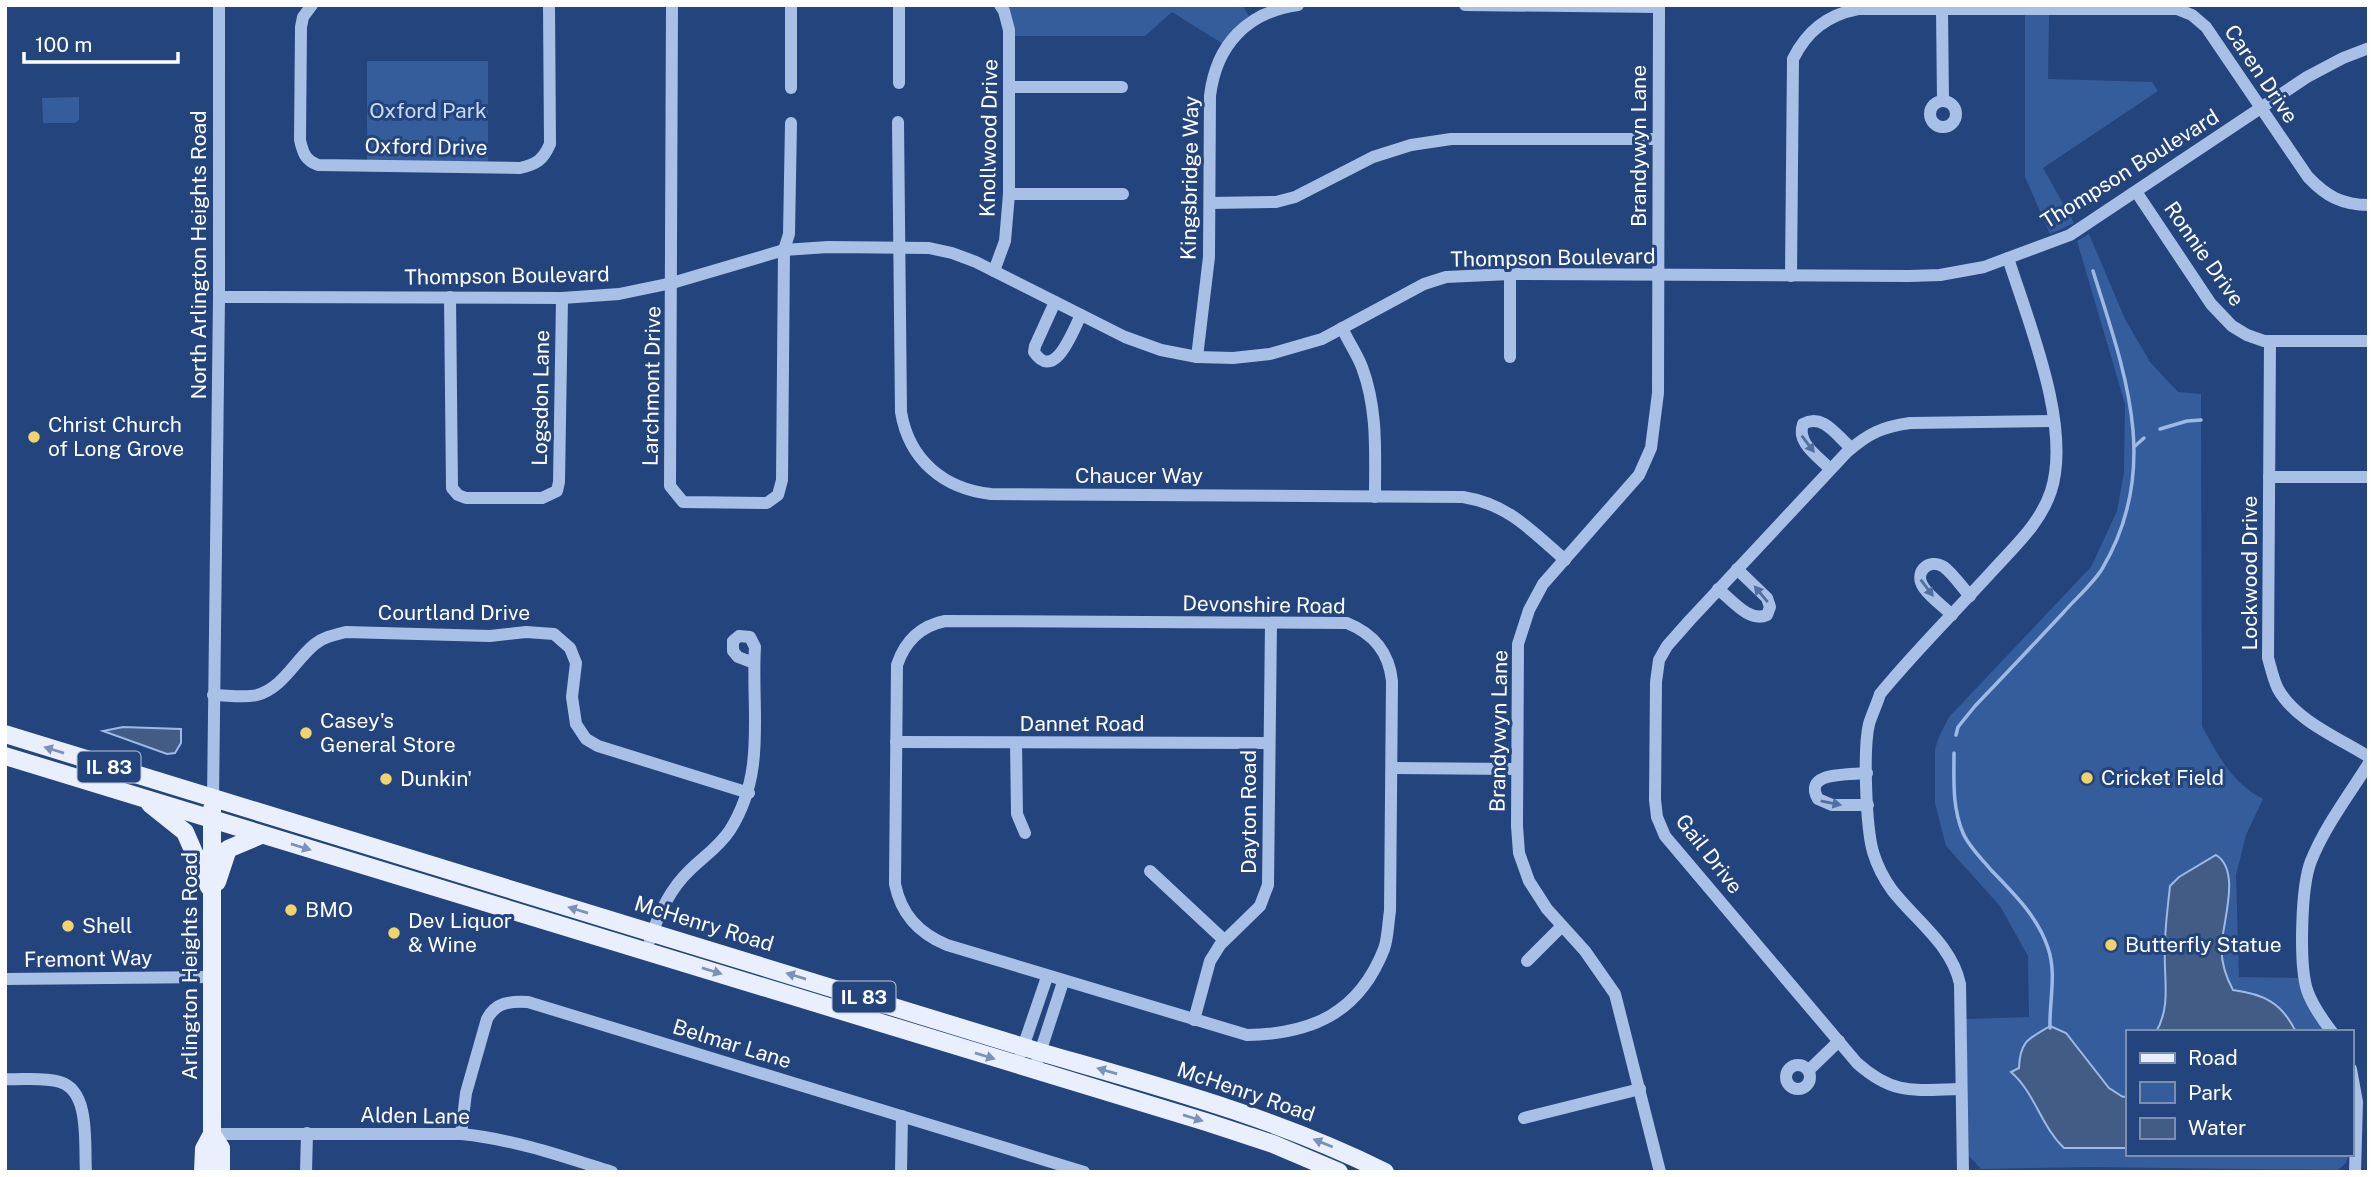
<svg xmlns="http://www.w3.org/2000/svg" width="2374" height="1177" viewBox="0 0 2374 1177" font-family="'Public Sans',sans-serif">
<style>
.green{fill:#365d9b}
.water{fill:#435c86;stroke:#9cb9e7;stroke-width:2}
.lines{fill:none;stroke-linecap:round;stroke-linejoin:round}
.stream{stroke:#9cb9e7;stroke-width:3.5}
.minor{stroke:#a8bfe6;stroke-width:12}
.major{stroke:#e9effd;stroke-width:18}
.oneway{fill:#526fa2}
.oneway2{fill:#7c91b7}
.poi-dot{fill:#f1d36b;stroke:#23447d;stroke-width:2.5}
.labels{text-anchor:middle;stroke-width:6;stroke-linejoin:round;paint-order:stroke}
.shield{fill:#23447d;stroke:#bdc7d8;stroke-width:2}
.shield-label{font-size:19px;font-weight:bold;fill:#fff}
.street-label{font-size:21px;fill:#fff;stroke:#23447d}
.park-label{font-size:21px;fill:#cbdbf5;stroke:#23447d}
.poi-label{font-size:21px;fill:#fff;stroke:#23447d;text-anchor:start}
</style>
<rect width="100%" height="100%" fill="#23447d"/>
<g class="green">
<path d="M1006 5H1242L1249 16 1223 44 1172 12 1145 36H1014Z"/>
<path d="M2025 15H2049L2048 79 2152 82 2158 91 2043 168 2074 223 2050 234 2025 177Z"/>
<rect x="367" y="61" width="121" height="100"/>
<path d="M79 97V120L75 123H43L42 98Z"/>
<path d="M2089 234 2125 319 2150 362 2178 392 2201 394 2202 726C2219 757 2231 782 2263 799L2246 835 2236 875 2239 977 2298 978 2306 1001 2324 1032H2127V1154H2348L2346 1163 2338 1170 2089 1167 1981 1169 1969 1156 1966 1019 2029 1017 2028 956 2000 906 1946 846 1935 803V749L1939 737 1949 717 2091 567 2117 511 2124 473 2125 404 2077 241Z"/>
</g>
<g class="water">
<path d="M123 727 181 729V743L175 753 167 754 103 731Z"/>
<path d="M2216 855C2241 870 2223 921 2222 943 2220 960 2225 975 2233 990 2264 994 2282 1003 2296 1032H2156C2172 1005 2163 976 2165 946 2165 926 2168 906 2170 886L2179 877Z"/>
<path d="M2050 1026 2066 1033 2109 1088 2123 1097 2127 1096V1148H2064C2041 1126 2035 1093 2011 1072L2019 1068C2020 1041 2028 1039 2050 1026Z"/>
</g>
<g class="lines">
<g class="stream">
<path d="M2160 429 2187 421 2201 420"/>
<path d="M2135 446 2144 438"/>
<path d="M1956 735 1958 727 1975 706C2005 675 2034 644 2063 613 2075 599 2092 585 2102 569 2162 468 2125 373 2093 271"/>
<path d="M1954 753C1954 780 1952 807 1963 833 1969 847 1982 859 1992 871 2014 894 2038 917 2048 948 2057 974 2049 1002 2050 1028"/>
</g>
<g class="minor">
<path d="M312 5 303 17 301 27 300 140C303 153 305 160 318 165L520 168C537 164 543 160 550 144L549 5"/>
<path d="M672 5 670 486 683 502 767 503 778 495 782 480 784 250 789 234 791 123"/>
<path d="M899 5V83"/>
<path d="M1465 5 1659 7"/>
<path d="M1659 5 1658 393 1651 448 1639 475 1543 584 1529 610 1518 644 1517 826 1519 853 1529 881 1547 909 1585 951 1615 994 1660 1172"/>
<path d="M1942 9 1943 101"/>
<path d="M1009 87H1122"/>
<path d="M791 88V5"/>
<circle cx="1943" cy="114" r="13"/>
<path d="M898 122 901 412C909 460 944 489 991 494L1463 497C1508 504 1532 531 1565 560"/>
<path d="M2137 193 2211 304 2232 326 2247 335 2264 341H2369"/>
<path d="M1009 194H1123"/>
<path d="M1210 203 1276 202 1295 197 1373 157 1411 145 1451 139H1658"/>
<path d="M994 271 1005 241 1009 194V30L1004 11 1000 5"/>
<path d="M1791 276 1793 59C1807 31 1827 15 1858 9H2177L2192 15 2206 27 2308 177C2326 196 2342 205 2369 205"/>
<path d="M219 297 562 298 619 294 672 283 784 250 828 247 929 248 952 253 976 262 1125 337 1161 350 1197 357 1233 358 1270 354 1322 339 1424 284 1446 277 1510 274 1909 276 1940 275 1984 267 2070 235 2307 77 2343 58 2369 48"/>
<path d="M450 297 452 488 458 495 466 498H542L557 491 559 482 562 298"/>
<path d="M1055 302 1035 346 1034 352C1055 383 1073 330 1081 315"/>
<path d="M1342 328C1348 341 1357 354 1362 367 1378 410 1375 452 1375 497"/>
<path d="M2270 341 2268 658C2271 668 2273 679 2278 689 2296 721 2339 738 2369 757"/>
<path d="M1197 357 1209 257 1210 96C1216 45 1247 12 1298 5"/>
<path d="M1510 357V274"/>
<path d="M1830 469C1818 456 1796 443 1803 424 1823 413 1836 435 1851 448"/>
<path d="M2269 477H2369"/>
<path d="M1718 589C1732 600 1749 623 1767 615L1770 607 1767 598 1737 569"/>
<path d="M1952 615C1943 606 1931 598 1924 588 1913 573 1928 557 1944 567 1953 574 1962 587 1970 596"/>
<path d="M945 621 1347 623C1374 634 1389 652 1392 681L1390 911C1388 923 1388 938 1384 949 1359 1013 1312 1034 1247 1035L947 945C918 933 901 914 895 884L897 665C905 641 920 626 945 621Z"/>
<path d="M213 695C227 695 244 698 257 695 283 688 295 660 315 644 324 637 334 635 346 632L490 636 526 632 554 634 570 648 576 663 572 697 576 724 586 739 598 746 749 793"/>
<path d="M896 742 1269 743"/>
<path d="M1016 743 1017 814 1025 833"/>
<path d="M1392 768 1517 769"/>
<path d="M1867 773C1850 775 1802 771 1818 799L1832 805H1868"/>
<path d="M213 799 219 297V5"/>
<path d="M1150 871 1224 940"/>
<path d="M650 940C658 915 669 890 689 871 703 857 719 847 730 830 767 771 751 712 755 647L750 637 739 636 733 641V651L738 657 754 663"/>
<path d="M1527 961 1562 926"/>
<path d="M5 979 213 977"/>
<path d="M1194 1020 1210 961 1220 945 1260 906 1268 885 1271 623"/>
<path d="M2332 1032C2322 1019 2312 1005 2307 990 2299 964 2301 886 2311 861 2325 826 2349 795 2369 763"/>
<path d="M1021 1053 1047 977"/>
<circle cx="1798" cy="1077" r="12"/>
<path d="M2351 1069 2357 1102 2355 1172"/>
<path d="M1809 1070 1839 1041"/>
<path d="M1034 1071 1063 982"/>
<path d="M5 1079C23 1080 43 1077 60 1082 91 1091 84 1146 86 1172"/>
<path d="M1961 1089C1915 1090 1894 1096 1857 1063L1665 836 1657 817 1655 800 1656 682 1659 660 1667 646 1690 620 1847 452C1869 433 1882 427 1910 423L2054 421"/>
<path d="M1524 1118 1640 1089"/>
<path d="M212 1134H461C513 1139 562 1156 612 1172"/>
<path d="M461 1134 466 1093 487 1019C496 1002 510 1001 528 1002L1084 1172"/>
<path d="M306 1172 307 1133"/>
<path d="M901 1172 902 1116"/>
<path d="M1963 1172 1960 984C1952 945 1916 921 1892 890 1884 879 1877 865 1873 852 1866 827 1863 749 1869 724 1872 714 1877 704 1880 694 1916 650 1957 610 1995 568 2016 545 2041 522 2051 491 2072 426 2028 321 2008 258"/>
</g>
<g class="major">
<path d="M5 734 1040 1052C1157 1086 1275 1117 1385 1172"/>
<path d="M5 756 1206 1122 1273 1144 1339 1172"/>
<path d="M150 804 185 832 209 887"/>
<path d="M217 882 228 849 261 835"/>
<path d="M212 1134 221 1148V1172"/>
<path d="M203 1172 204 1149 212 1134V809"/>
</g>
</g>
<defs><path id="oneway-solid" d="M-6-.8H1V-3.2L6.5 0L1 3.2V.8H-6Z" transform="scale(1.75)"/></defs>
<g class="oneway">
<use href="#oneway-solid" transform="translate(1808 444) rotate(53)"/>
<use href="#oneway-solid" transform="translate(1927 588) rotate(53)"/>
<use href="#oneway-solid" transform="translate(1761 594) rotate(-130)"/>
<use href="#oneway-solid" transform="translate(1831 803) rotate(11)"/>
</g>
<g class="oneway2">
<use href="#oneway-solid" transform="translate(54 750) rotate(-163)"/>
<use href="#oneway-solid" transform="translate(301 847) rotate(17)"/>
<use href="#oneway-solid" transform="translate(578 910) rotate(-163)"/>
<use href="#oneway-solid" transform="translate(712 971) rotate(17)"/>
<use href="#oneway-solid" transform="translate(796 976) rotate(-163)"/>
<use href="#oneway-solid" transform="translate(985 1056) rotate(17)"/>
<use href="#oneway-solid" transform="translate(1107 1071) rotate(-164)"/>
<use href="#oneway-solid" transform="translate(1193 1118) rotate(17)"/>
<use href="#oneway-solid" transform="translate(1323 1143) rotate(-158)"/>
</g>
<g class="poi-dot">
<circle cx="34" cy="437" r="7"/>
<circle cx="306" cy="733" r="7"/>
<circle cx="2087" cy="778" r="7"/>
<circle cx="386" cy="779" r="7"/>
<circle cx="291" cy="910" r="7"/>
<circle cx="68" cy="926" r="7"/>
<circle cx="394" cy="933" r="7"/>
<circle cx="2111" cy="945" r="7"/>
</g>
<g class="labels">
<g class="shield">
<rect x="77.5" y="751.5" width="63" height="31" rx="5"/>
<rect x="832.5" y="981.5" width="63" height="31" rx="5"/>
</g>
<g class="shield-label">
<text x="109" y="774">IL 83</text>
<text x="864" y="1004">IL 83</text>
</g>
<g class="street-label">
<text transform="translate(2261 74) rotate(56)" y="7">Caren Drive</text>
<text transform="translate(989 138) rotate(-89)" y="7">Knollwood Drive</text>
<text transform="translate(1639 146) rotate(-90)" y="7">Brandywyn Lane</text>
<text transform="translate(426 147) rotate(1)" y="7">Oxford Drive</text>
<text transform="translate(2130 169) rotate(-32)" y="7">Thompson Boulevard</text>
<text transform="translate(1190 178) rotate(-89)" y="7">Kingsbridge Way</text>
<text transform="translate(2204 254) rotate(55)" y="7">Ronnie Drive</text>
<text transform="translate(199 255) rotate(-90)" y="7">North Arlington Heights Road</text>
<text transform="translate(1553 258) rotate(-1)" y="7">Thompson Boulevard</text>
<text transform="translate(507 276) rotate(-1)" y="7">Thompson Boulevard</text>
<text transform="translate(652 386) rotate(-89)" y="7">Larchmont Drive</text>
<text transform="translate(541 398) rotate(-89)" y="7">Logsdon Lane</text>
<text x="1139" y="483">Chaucer Way</text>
<text transform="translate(2250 573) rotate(-90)" y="7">Lockwood Drive</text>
<text transform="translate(1264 605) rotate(1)" y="7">Devonshire Road</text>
<text x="454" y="620">Courtland Drive</text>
<text x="1082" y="731">Dannet Road</text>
<text transform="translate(1499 731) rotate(-89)" y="7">Brandywyn Lane</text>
<text transform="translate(1249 812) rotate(-90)" y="7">Dayton Road</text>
<text transform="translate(1709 854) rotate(52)" y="7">Gail Drive</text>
<text transform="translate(704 924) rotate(17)" y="7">McHenry Road</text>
<text transform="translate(88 959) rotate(-1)" y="7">Fremont Way</text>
<text transform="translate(190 966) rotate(-90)" y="7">Arlington Heights Road</text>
<text transform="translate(732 1044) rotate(17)" y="7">Belmar Lane</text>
<text transform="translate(1246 1092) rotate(19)" y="7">McHenry Road</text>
<text transform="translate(415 1116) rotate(1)" y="7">Alden Lane</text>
</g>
<g class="park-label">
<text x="428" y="118">Oxford Park</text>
</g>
<g class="poi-label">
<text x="48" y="432">Christ Church<tspan x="48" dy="24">of Long Grove</tspan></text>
<text x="320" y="728">Casey's<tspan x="320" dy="24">General Store</tspan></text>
<text x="2101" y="785">Cricket Field</text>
<text x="400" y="786">Dunkin'</text>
<text x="305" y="917">BMO</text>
<text x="408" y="928">Dev Liquor<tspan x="408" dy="24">&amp; Wine</tspan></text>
<text x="82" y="933">Shell</text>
<text x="2125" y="952">Butterfly Statue</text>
</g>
</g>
<rect width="2374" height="1177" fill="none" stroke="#ffffff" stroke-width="14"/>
<rect x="2126" y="1030" width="228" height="126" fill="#23447d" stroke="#7b8fb1" stroke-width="2"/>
<rect x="2140" y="1053" width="35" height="10" fill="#e9effd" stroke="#7b8fb1" stroke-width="2"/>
<text x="2188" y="1065" font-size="21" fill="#ffffff">Road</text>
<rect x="2140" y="1082" width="35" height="21" fill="#365d9b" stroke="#7b8fb1" stroke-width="2"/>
<text x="2188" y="1100" font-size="21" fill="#ffffff">Park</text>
<rect x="2140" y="1118" width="35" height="21" fill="#435c86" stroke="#7b8fb1" stroke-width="2"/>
<text x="2188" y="1135" font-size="21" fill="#ffffff">Water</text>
<path d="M24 52v10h154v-10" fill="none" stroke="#ffffff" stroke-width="3.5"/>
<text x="35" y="52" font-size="21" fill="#ffffff" stroke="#23447d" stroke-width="5" paint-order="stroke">100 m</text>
</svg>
